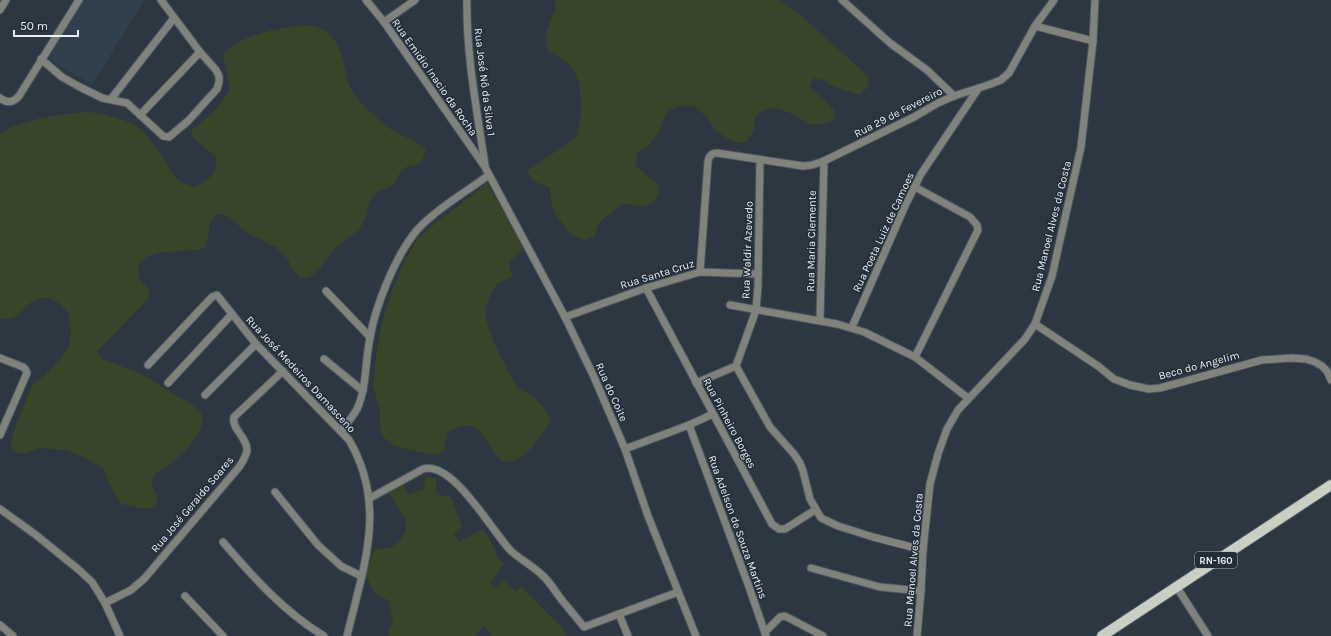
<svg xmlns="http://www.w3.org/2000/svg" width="1331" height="636" viewBox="0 0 1331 636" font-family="Karla,sans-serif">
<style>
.built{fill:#30404f}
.green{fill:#394528}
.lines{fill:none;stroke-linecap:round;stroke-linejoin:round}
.minor-casing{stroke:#4a555e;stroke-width:9}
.primary-casing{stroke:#4a555e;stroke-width:12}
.minor{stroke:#80837c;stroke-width:7}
.primary{stroke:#c9cfc2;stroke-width:10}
.labels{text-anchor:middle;stroke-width:3;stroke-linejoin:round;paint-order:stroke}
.shield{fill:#222d37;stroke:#aeb6bd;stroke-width:1}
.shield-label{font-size:10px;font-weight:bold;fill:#eaf0f7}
.street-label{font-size:11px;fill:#eaf0f7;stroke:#222d37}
</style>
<rect width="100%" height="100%" fill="#2c3741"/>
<path class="built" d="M84 0H144L92 85 48 58Z"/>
<g class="green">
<path d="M555 0H779L798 13 869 77 867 88 859 95 832 86 824 80 813 78 810 88 825 100 834 110 835 120C827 123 819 126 811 124 807 123 803 120 800 118 781 109 774 102 755 117L754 129 747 142H737L726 138 715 130 707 117 695 107 680 106 669 110 663 120 659 133 648 146 638 153 635 165 644 173 659 185 658 196 651 204 641 206 629 204H622L603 219 598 225 594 237 585 240 574 236 566 228 556 215 552 205 550 188C541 184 530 182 527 171L577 137C582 116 585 81 569 65 563 59 555 55 548 51L545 38 552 16 556 11Z"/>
<path d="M299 26C304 26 309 25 314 26 332 30 341 48 344 65 347 75 347 85 354 94 360 103 382 124 392 130 403 137 416 140 426 150L421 163 408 166 401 171 393 185 377 192 369 202 367 214 359 230 337 246 319 269 311 276 305 278 299 277 291 267 288 259 276 247 249 234 226 215 217 214 210 222 206 247C188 255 161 247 145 258 143 260 140 263 138 265L139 279 150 291 149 298 97 351 102 359 141 374 192 405C196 408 201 411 202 416 205 432 186 451 175 460 169 467 154 470 152 481 151 487 156 493 158 498L155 507 145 509 121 504 110 485 104 469 86 458 65 450 39 448 27 453H18L12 449 11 443 13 433 32 385 45 375 61 358 69 347 71 328 68 313 59 303 48 297C44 298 39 298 35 300 21 307 20 323 0 318V135L12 127 44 117 56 116 71 113 90 112 106 115 132 123 144 132 165 160 171 172 180 182 195 187C210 179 220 174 215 155L207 150 192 136V129C208 118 220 106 230 90L223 54C242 35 273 29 299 26Z"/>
<path d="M487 183 521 242 523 250 510 261V269L513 275 509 279C499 281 495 285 491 294 489 298 487 304 486 308 482 327 509 371 518 389 534 394 545 406 551 421 547 428 542 432 538 439 526 454 524 460 503 462 483 443 481 412 448 432L444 450 437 455 413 451 393 445 383 437 380 427V410L373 386 376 356 381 326 389 300 401 268 414 244 427 230Z"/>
<path d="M426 476 436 479V494L451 497 462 527 454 534 459 542 483 529 492 543 498 559 504 564 490 583 496 589 504 581 516 592 521 586 545 611 563 628 566 636H492L484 626 475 636H389L388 630 393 623 389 601 375 593 365 575 375 549 390 548 399 542 406 530V520L389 493 403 483 408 495 423 490Z"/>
</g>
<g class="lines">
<g class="minor-casing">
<g id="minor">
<path d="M366 0 384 22 485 167 565 317 594 377 625 449 648 516 696 636"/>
<path d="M467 0C466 55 477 110 485 165"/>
<path d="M842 0 890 43 927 70 954 96"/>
<path d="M0 10 6 0"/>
<path d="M384 22 415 0"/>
<path d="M1035 26 1093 41"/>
<path d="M41 59 62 77 78 86 102 98 127 103 163 136 169 137 188 121 217 89 219 82V76L216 70 200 52 161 0"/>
<path d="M0 98C7 104 14 102 19 96L79 0"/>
<path d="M111 99 174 18"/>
<path d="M140 115 200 52"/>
<path d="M915 187 970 217 977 225 978 230 915 357"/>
<path d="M700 272 708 161C709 156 712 153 717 153L803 166 812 165 824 161 914 117 938 103 954 96 991 84 1001 80 1009 73 1035 26 1054 0"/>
<path d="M646 288 772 524 779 529H785L815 510"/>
<path d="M326 291 370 337"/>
<path d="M730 305 837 324 864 332 915 357 968 398"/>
<path d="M565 317 646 288 700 272 758 274"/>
<path d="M820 320 824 161"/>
<path d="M1035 324 1098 366 1114 379 1130 385 1149 389 1160 388 1262 360 1291 358 1306 359 1315 362 1322 366 1327 371 1331 380"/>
<path d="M852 327 905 206 921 174 978 89"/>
<path d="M0 358 23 367 26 370 27 373 0 435"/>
<path d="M324 359 363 391"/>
<path d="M148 365 212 297 217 295 256 344 349 440C388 506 363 568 347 636"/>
<path d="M736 366 770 427 794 454 800 463 803 471 810 499 821 518 838 526 873 537 923 550"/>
<path d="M168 383 232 314"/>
<path d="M696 383 736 366 756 310 758 286 760 160"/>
<path d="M205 395 256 344"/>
<path d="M689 425 749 587 766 636"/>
<path d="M341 431C346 424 353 417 357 409 367 387 365 361 370 338 375 306 396 255 417 230 435 210 467 191 489 175"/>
<path d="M625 449 689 425 713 414"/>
<path d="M275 492 318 545 341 566 361 576"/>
<path d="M370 498 423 469C453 460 493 533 511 551 521 560 533 566 542 575 550 582 555 591 561 599 569 609 577 618 584 627L678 592"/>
<path d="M0 509 36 535 79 570 92 582 105 603 120 636"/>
<path d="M223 542C253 577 284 612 324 636"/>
<path d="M811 568 880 587 921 591"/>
<path d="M1176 586 1208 636"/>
<path d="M185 596 223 636"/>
<path d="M105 603 131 590 144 579 240 466C243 461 246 456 247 451 248 438 231 429 234 417L283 371"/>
<path d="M619 614 628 636"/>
<path d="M0 625 13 636"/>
<path d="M765 632 780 617 785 616 823 636"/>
<path d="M917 636 921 591 923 550 930 484 938 454 947 429 958 410 1025 339 1035 324 1052 276 1081 147 1093 41 1095 0"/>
</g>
</g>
<g class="primary-casing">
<path id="primary" d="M1102 636 1331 485"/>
</g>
<use href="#minor" class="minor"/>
<use href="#primary" class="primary"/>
</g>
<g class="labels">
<rect class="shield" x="1195" y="552" width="42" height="16" rx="3"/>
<g class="shield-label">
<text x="1216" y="564">RN-160</text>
</g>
<g class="street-label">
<text transform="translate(435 77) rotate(55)" y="4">Rua Emidio Inacio da Rocha</text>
<text transform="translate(485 82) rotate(83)" y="4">Rua José Nô da Silva 1</text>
<text transform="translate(898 112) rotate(-27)" y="4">Rua 29 de Fevereiro</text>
<text transform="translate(1051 226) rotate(-76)" y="4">Rua Manoel Alves da Costa</text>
<text transform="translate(883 232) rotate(-65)" y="4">Rua Poeta Luiz de Camoes</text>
<text transform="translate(811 241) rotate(-89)" y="4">Rua Maria Clemente</text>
<text transform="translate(747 250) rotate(-88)" y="4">Rua Waldir Azevedo</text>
<text transform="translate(657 274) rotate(-17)" y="4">Rua Santa Cruz</text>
<text transform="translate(1199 365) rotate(-15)" y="4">Beco do Angelim</text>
<text transform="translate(301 374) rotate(47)" y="4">Rua José Medeiros Damasceno</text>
<text transform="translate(612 392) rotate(66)" y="4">Rua do Coite</text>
<text transform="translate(730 423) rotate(62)" y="4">Rua Pinheiro Borges</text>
<text transform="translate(192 504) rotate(-50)" y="4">Rua José Geraldo Soares</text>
<text transform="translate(738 527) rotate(70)" y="4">Rua Adelson de Souza Martins</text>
<text transform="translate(913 560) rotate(-85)" y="4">Rua Manoel Alves da Costa</text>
</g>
</g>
<path d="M14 30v6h64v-6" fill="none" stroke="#eaf0f7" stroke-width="2"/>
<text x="20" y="30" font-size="12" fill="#eaf0f7" stroke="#222d37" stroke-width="3" paint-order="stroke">50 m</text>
</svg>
